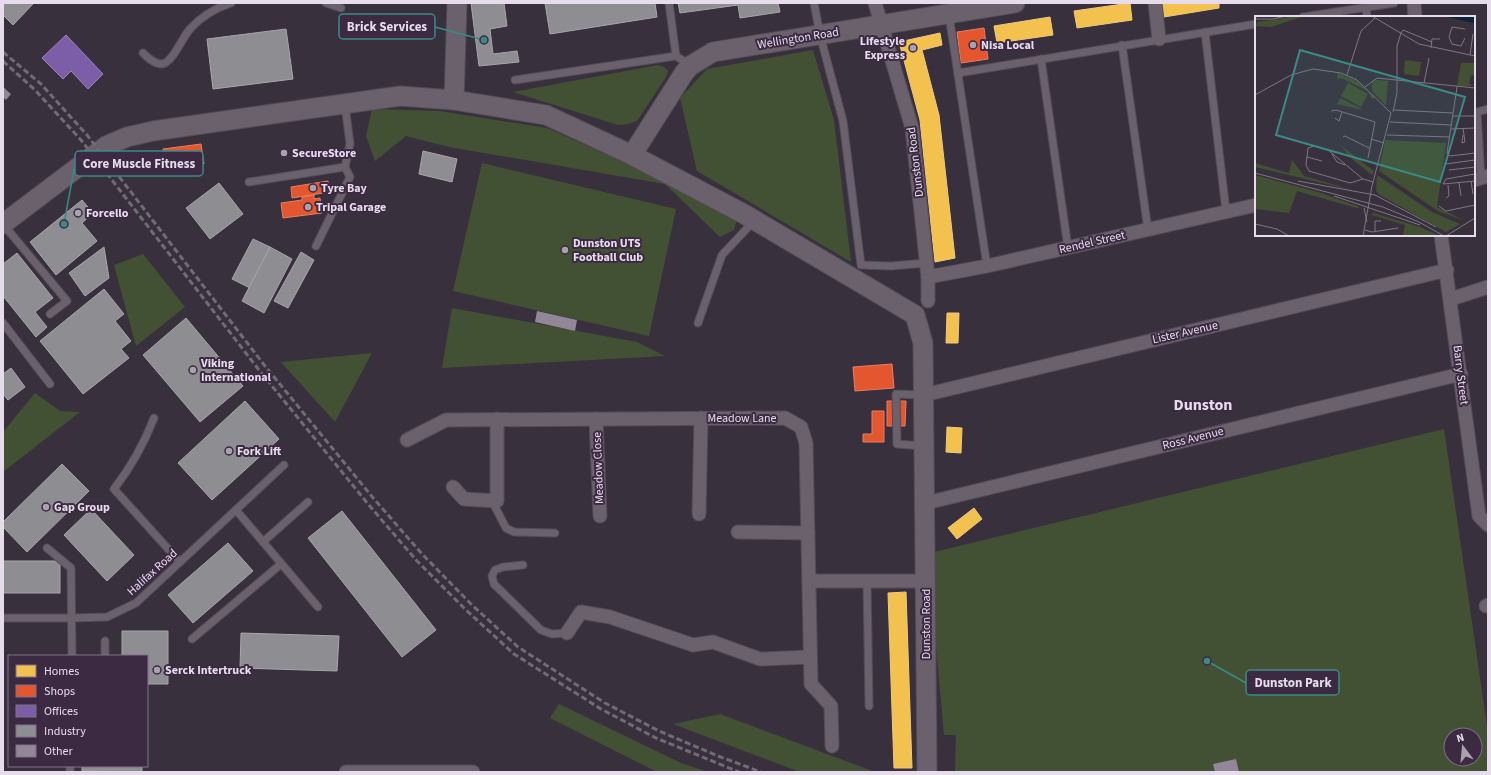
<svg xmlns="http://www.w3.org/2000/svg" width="1491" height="775" viewBox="0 0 1491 775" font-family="'Source Sans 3',sans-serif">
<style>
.green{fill:#425133;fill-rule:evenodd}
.homes{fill:#f2c14e;stroke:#efc97d}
.shops{fill:#e4572e;stroke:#e57f67}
.offices{fill:#7b5ea7;stroke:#9b84bc}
.industry{fill:#8d8d92;stroke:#a8a5ad}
.building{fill:#928798}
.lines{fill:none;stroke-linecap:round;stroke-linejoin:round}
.lane-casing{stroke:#544c58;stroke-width:9}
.street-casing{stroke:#544c58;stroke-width:15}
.secondary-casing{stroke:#544c58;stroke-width:21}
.lane{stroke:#6a616d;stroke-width:7}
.street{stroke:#6a616d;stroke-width:13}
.secondary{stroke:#6a616d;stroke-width:19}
.rail{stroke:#716b74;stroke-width:3;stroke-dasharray:6 3;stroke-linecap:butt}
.poi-dot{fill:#aaa0af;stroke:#3c2a43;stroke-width:1.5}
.labels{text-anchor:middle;stroke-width:4;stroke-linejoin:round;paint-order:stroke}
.street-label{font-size:12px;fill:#e7dcec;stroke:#3c2a43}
.poi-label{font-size:12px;font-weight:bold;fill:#e7dcec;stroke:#3c2a43;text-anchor:start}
.district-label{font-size:16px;font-weight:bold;fill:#e7dcec;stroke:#3c2a43}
.inset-road{fill:none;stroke:#7f7583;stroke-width:1}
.view{fill:#3a8a87;fill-opacity:0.15;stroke:#3a8a87;stroke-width:2}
.inset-edge{fill:none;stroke:#e7dcec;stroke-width:2}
.leader{fill:none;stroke:#3a8a87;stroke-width:1.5}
.callout-dot{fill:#3a8a87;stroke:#3c2a43;stroke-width:1.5}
.callout{fill:#3c2a43;stroke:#3a8a87;stroke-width:1.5}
.callout-label{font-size:13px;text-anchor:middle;font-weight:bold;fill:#e7dcec}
</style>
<rect width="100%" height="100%" fill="#39303d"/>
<g class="green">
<path d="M813 50 834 120 851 262 697 171 680 98 707 69Z"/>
<path d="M658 65 664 67 668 71 666 77 637 121 628 124 618 125 513 92Z"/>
<path d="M372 109 439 111 547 128 634 167 668 178 738 216 734 230 720 237 665 184 449 147 406 136 375 161 366 136Z"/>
<path d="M482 163 676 209 649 336 453 291Z"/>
<path d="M143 254 185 307 136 346 114 265Z"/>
<path d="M452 308 637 342 665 356 442 368Z"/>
<path d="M372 353 335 422 281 362Z"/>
<path d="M35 393 60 411 80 412 3 472V432Z"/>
<path d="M1444 429 1488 733V772H955L956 735H944L931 589 930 553ZM1451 735H1475V759H1451Z"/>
<path d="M559 704 681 763 708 772H657L550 718Z"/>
<path d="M720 714 875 772H800L673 724Z"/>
</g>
<g class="homes">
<path d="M1130 3 1132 20 1077 28 1074 11Z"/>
<path d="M1162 3H1219V8L1164 17Z"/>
<path d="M1050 17 1053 35 997 43 994 26Z"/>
<path d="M940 33 942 45 922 50 939 115 955 258 935 262 920 120 899 42Z"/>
<path d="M947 313H959L958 343H946Z"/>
<path d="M947 427 962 428 961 453 946 452Z"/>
<path d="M974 508 982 519 957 539 948 528Z"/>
<path d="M906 592 912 768H894L888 593Z"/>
</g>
<g class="shops">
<path d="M984 28 988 59 961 63 957 32Z"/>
<path d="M201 144 204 164 166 169 163 149Z"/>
<path d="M328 181 330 192 292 198 291 187Z"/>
<path d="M314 195V199L320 198 322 213 283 218 281 203 302 200V197Z"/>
<path d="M892 364 894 388 855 391 853 367Z"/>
<path d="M887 401H906L905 426H887Z"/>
<path d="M872 411H884V442H863V434H872Z"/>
</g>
<path class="offices" d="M66 35 103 74 88 89 71 71 63 79 42 58Z"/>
<g class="industry">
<path d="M3 3H31L33 4 13 25 3 15Z"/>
<path d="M471 3H504L507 26 490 29 493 54 517 51 519 62 479 66Z"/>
<path d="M545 3H655L657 17 550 34Z"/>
<path d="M678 3H778L780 12 740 18 738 5 680 13Z"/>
<path d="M286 29 293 79 213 89 207 39Z"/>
<path d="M423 151 457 159 452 182 419 174Z"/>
<path d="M219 183 243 214 210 239 186 208Z"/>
<path d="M82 200 93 213 82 223 97 241 56 275 30 242Z"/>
<path d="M253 239 270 247 250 288 232 279Z"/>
<path d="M104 247 109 278 85 296 69 273Z"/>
<path d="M270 247 292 259 264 313 242 301Z"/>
<path d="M301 252 314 260 288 308 274 301Z"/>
<path d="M17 253 53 298 35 312 47 327 36 337 3 296V264Z"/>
<path d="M104 289 124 314 115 321 131 341 121 349 129 358 83 394 40 341Z"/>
<path d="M186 318 243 386 200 422 143 355Z"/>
<path d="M11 368 25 387 8 400 3 394V374Z"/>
<path d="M245 401 279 439 212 500 178 463Z"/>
<path d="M62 464 89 491 27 552 3 527V522Z"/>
<path d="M91 509 134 555 107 581 64 535Z"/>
<path d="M342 511 436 630 402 657 308 538Z"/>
<path d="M228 543 253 571 193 623 168 595Z"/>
<rect x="3" y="561" width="57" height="32"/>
<path d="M122 631H168V684H147V656H122Z"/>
<path d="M241 633 339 636 337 671 240 668Z"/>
<path d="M82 766H142V772L82 771Z"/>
</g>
<g class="building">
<path d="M3 87 11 94 6 100 3 97Z"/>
<path d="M537 311 577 320 575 331 535 322Z"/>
<path d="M1236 759 1239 772H1215L1213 764Z"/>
</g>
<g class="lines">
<g class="lane-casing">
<g id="lane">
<path d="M326 3 341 8"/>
<path d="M669 3 676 56"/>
<path d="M814 3 820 35 843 121 861 265 891 266 926 263"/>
<path d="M1366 7 1367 17"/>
<path d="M949 15 987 266"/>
<path d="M1303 17 1394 3"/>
<path d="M1205 32 1226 211"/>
<path d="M1122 45 1148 230"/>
<path d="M143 53C148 58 154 64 162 64 173 63 183 35 191 28 202 16 216 8 231 3"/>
<path d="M1041 59 1068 248"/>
<path d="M958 73 1256 24"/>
<path d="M515 80 676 56 690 65"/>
<path d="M1481 178 1477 112 1488 109"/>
<path d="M249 182 345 167"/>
<path d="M3 224 67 301 50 314"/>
<path d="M316 246 350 177 345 167 350 144 345 105"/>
<path d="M3 323 50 384"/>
<path d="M698 323 722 255 754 221"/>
<path d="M154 418C144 444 131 467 114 489L180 562"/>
<path d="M923 446 897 444 896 394 923 395"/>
<path d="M492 501 506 528 514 532 555 533"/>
<path d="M236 510 318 607"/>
<path d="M263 542 308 502"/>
<path d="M47 548 71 568 72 656"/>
<path d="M523 565 503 567 495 570 492 576 494 584 541 630 552 634 567 633"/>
<path d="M867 581 869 706"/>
<path d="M3 618H72L107 617 136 603 284 465"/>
<path d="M192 639 281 564"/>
<path d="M105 656V641"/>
<path d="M70 772V766"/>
</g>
</g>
<g class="street-casing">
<g id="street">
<path d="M875 3 912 128 928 277V301"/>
<path d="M1155 3 1159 39"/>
<path d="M1414 3 1415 17"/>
<path d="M1474 180 1488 176"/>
<path d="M1441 235 1479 516 1488 525"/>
<path d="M928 277 987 266 1256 205"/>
<path d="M1451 299 1488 287"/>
<path d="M924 395 1447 270"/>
<path d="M596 419 600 516"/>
<path d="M407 440 446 420 785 418 801 427 806 443 811 684 831 706 832 746"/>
<path d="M453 487 464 499 497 501V419"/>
<path d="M926 503 1461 374"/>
<path d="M699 514 701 418"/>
<path d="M738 532 808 533"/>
<path d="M809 581H926"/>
<path d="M1486 606 1488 605"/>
<path d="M567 633 581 612 610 617 693 645 713 642 760 659 810 657"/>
<path d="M346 772H473"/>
</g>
</g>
<g class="secondary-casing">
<g id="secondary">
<path d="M454 100 457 3"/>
<path d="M632 155 684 73 690 66 713 52 1015 3"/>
<path d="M3 224 106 146 127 137 153 131 400 96 454 100 546 115 632 155 744 214 915 315 923 343 927 772"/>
</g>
</g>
<use href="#lane" class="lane"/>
<use href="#street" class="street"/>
<use href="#secondary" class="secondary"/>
<g class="rail">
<path d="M3 52 41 84 87 135 265 366 374 499 423 555 472 605 518 647 605 703 659 731 718 756 761 772"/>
<path d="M3 61 35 90 81 140 259 370 368 504 417 561 466 610 514 654 601 709 656 738 739 772"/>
</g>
</g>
<g class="poi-dot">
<circle cx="973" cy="45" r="4"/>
<circle cx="913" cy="48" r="4"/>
<circle cx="284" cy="153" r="4"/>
<circle cx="313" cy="188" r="4"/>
<circle cx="308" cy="207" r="4"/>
<circle cx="78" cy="213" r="4"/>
<circle cx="565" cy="250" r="4"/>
<circle cx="193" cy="370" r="4"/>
<circle cx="229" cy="451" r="4"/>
<circle cx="46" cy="507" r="4"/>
<circle cx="157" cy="670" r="4"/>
</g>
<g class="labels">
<g class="street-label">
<text transform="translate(798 38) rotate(-9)" y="4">Wellington Road</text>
<text transform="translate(915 162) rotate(-97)" y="4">Dunston Road</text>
<text transform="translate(1092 242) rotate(-13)" y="4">Rendel Street</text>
<text transform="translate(1185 332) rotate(-13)" y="4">Lister Avenue</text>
<text transform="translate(1461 375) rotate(83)" y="4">Barry Street</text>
<text x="742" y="422">Meadow Lane</text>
<text transform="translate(1193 438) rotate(-14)" y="4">Ross Avenue</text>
<text transform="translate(598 468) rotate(-92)" y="4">Meadow Close</text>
<text transform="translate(152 572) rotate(-42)" y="4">Halifax Road</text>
<text transform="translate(926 624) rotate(-90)" y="4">Dunston Road</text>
</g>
<g class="poi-label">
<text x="905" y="45" text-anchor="end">Lifestyle<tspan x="905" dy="14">Express</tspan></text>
<text x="981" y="49">Nisa Local</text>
<text x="292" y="157">SecureStore</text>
<text x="321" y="192">Tyre Bay</text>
<text x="316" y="211">Tripal Garage</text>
<text x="86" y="217">Forcello</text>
<text x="573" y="247">Dunston UTS<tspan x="573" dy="14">Football Club</tspan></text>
<text x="201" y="367">Viking<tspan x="201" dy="14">International</tspan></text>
<text x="237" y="455">Fork Lift</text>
<text x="54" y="511">Gap Group</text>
<text x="165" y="674">Serck Intertruck</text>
</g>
<g class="district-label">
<text x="1203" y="410">Dunston</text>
</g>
</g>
<g transform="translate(1255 16)">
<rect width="220" height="220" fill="#39303d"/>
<path d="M40 0H49L16 11 1 10 2 6ZM150 44 166 46 164 60 149 58ZM206 47H220V60L216 59 214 67 217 70H202ZM83 57 102 65 120 81 117 83 113 75 86 62 82 63ZM121 64 133 65 131 90 117 75V66ZM93 67 113 78 106 91 86 80ZM85 82 105 92 107 94 82 88ZM130 124 191 127 182 191 210 205 183 195 124 155ZM85 129 119 155 117 159 97 143ZM37 144 49 160 101 175 0 151V147L34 157ZM0 159 63 176 105 191 101 192 42 175 34 197 0 193ZM122 159 177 196 205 208 191 216 125 179 121 175ZM118 197 165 211 185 220H148L150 209 117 199Z" fill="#425133"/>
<path d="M188 0H220V7L214 6Z" fill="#082436"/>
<path class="inset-road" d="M117 0 164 28 220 40M0 3H18L31 0M210 13 197 11 194 21 197 28 206 30 210 22M176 32 177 23H185M215 39 218 18M92 59 106 15 120 2M169 67 174 42M110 71 122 62 220 72M202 71 192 137 195 140 220 137M0 79 36 59 58 53 86 57 102 64 136 97 117 170 108 220M139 94 198 97M76 95 81 94 120 106 113 142M138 96 142 77V30L146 17 148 14 177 26M198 100H220M80 102 84 105 87 96M135 106 196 109M196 113 220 112M132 119 195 121M208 119 207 127 210 126 208 112M88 121 90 120 114 132M116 123 129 127M77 138 82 146 90 149M52 141 67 145M190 148 220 144M194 154 220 151M0 157 128 191 164 206 189 220M220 158 191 163 188 168 220 165M108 163 95 167 54 155 51 149 53 132 59 130 73 134 108 163 118 166M43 165 120 179 181 211M216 165 218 178M204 167 206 180M79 180 165 209M191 182 194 180 193 169M184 190 191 195 220 189M109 192 112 206M0 208 22 213 34 220M110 214 117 216 143 212M120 215V205H126M191 220 220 202"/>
<path class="view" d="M45 34 210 81 185 166 21 119Z"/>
<rect width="220" height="220" class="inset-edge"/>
</g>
<path class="leader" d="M484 40L435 27M64 224L75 164M1207 661L1246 683"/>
<g class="callout-dot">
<circle cx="484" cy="40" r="4"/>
<circle cx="64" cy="224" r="4"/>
<circle cx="1207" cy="661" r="4"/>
</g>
<g class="callout">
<rect x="339" y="14" width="96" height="25" rx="4"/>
<rect x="75" y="151" width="128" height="25" rx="4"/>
<rect x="1246" y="670" width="93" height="25" rx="4"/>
</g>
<g class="callout-label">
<text x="387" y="31">Brick Services</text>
<text x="139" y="168">Core Muscle Fitness</text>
<text x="1293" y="687">Dunston Park</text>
</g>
<rect width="1491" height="775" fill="none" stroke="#e7dcec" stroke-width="8"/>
<rect x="8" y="655" width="140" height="112" fill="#3c2a43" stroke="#807187"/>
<rect x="16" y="665" width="20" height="12" fill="#f2c14e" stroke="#807187"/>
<text x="44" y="675" font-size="12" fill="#e7dcec">Homes</text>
<rect x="16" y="685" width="20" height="12" fill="#e4572e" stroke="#807187"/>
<text x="44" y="695" font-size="12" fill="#e7dcec">Shops</text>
<rect x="16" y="705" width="20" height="12" fill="#7b5ea7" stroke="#807187"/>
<text x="44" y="715" font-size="12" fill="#e7dcec">Offices</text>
<rect x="16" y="725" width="20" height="12" fill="#8d8d92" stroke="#807187"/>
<text x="44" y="735" font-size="12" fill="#e7dcec">Industry</text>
<rect x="16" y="745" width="20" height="12" fill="#928798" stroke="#807187"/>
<text x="44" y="755" font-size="12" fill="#e7dcec">Other</text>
<g transform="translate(1463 747) rotate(344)"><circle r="19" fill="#3c2a43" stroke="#807187"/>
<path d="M0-3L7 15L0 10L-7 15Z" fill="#aaa0af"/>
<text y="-6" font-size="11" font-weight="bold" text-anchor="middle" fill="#e7dcec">N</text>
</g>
</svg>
